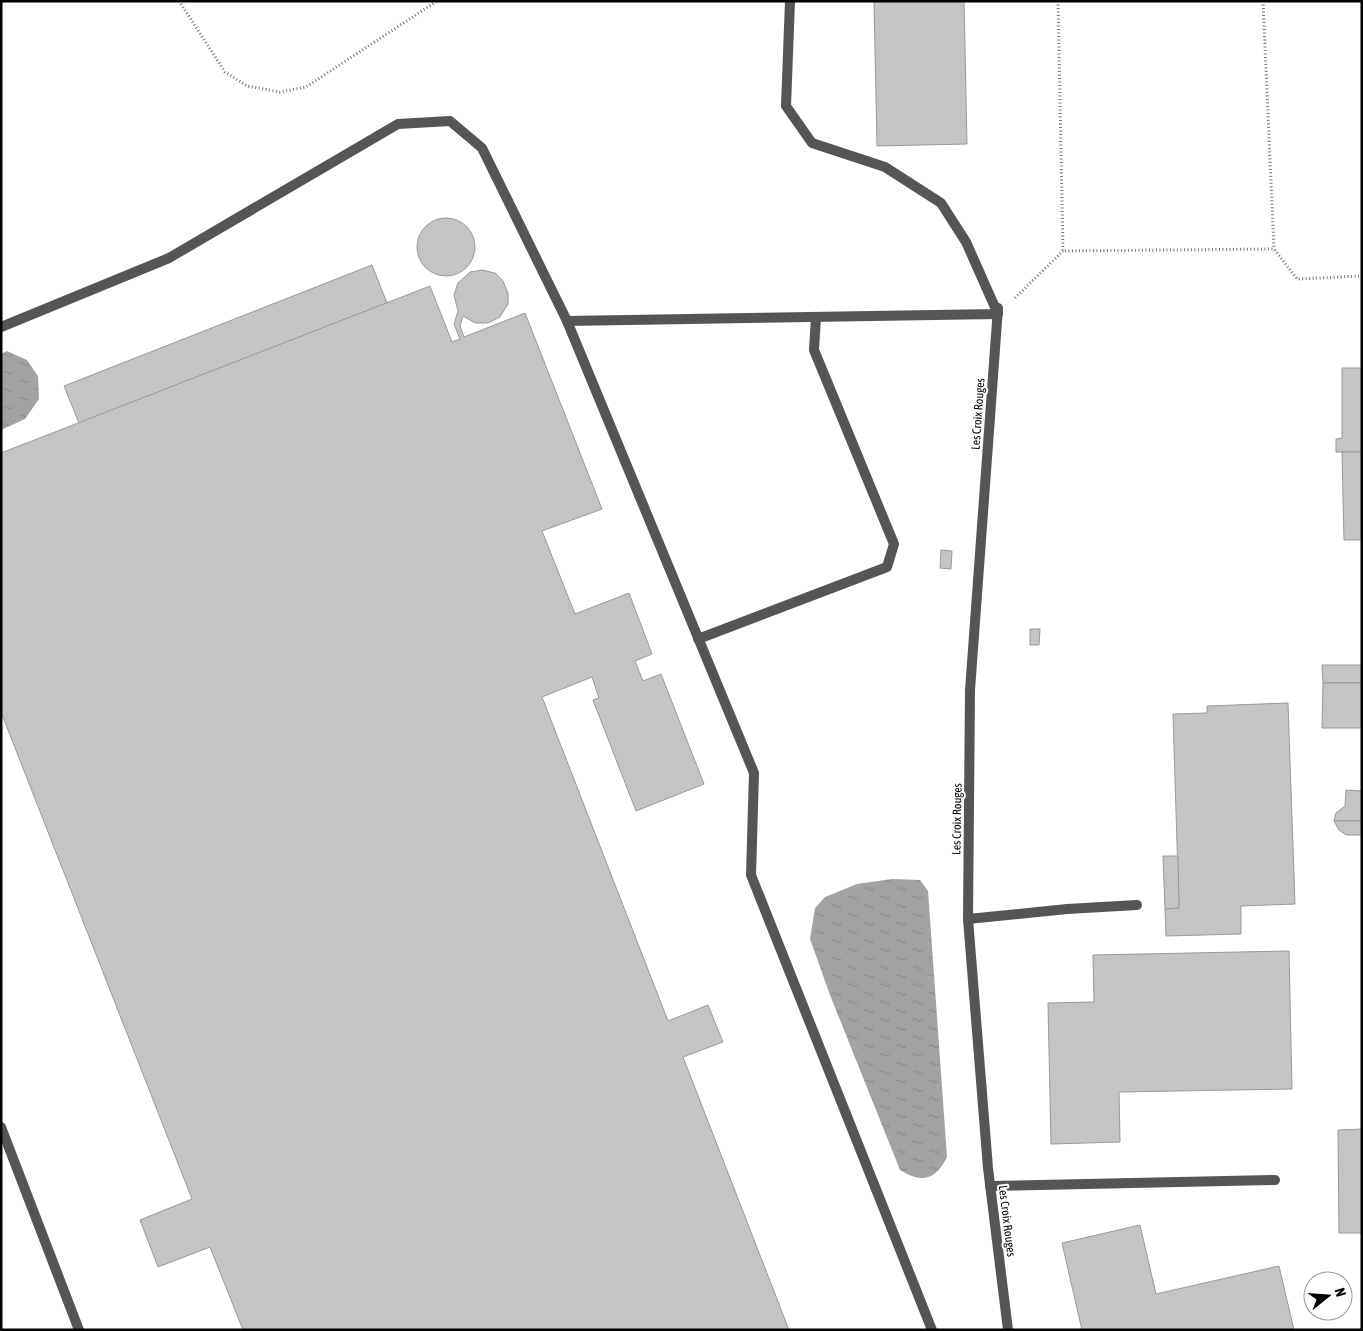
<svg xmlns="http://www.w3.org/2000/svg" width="1363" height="1331" viewBox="0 0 1363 1331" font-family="'Asap Condensed',sans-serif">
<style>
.water{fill:url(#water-ripples)}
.building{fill:#c4c4c4;stroke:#999}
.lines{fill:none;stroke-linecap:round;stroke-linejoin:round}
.path{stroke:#777;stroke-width:3;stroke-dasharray:1 2.5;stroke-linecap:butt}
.lane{stroke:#555;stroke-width:10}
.street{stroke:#555;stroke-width:10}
.labels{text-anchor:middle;stroke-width:4;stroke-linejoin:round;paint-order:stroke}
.street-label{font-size:12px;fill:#000;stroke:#fff}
</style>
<defs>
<pattern id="water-ripples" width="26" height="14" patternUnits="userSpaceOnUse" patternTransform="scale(1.25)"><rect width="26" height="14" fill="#a3a3a3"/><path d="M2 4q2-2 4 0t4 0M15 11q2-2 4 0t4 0" fill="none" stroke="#8b8b8b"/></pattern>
</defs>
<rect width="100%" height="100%" fill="#fff"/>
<g class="water">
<path d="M7 351 27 360 38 376 39 399 25 419 1 430V354Z"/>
<path d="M892 879 920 880 928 891 947 1157C935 1181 921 1183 900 1170L830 995 810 939 815 908 825 897 857 884Z"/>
</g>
<g class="building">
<path d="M874 1H964L967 144 877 146Z"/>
<circle cx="446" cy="247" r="29"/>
<path d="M372 265 387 303 79 423 64 386Z"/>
<path d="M482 270 495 273 503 281 508 293V304L500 317 488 323H475L463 316 460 326 464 337 525 313 602 509 542 531 575 614 629 593 652 654 635 661 643 681 661 674 704 784 636 811 593 700 599 698 592 677 542 697 668 1021 708 1005 723 1042 683 1057 789 1330H243L210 1247 158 1267 140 1220 192 1199 1 712V453L430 286 452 342 460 339 454 324 458 311 454 295 458 283 470 272Z"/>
<path d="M1342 368H1362V452H1336V439L1342 438Z"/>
<path d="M1342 452H1362V540H1344Z"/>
<path d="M941 550 952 551 951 569 940 568Z"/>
<path d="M1030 629H1040L1039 645H1030Z"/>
<path d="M1322 665H1362V683H1323Z"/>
<path d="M1323 683H1362V728H1322Z"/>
<path d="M1288 703 1295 904 1241 906V934L1166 936 1165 909 1179 908 1173 714 1207 713V706Z"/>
<path d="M1346 790 1362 791V821H1334L1336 813 1345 806Z"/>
<path d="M1334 821H1362V835H1346L1339 830Z"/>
<path d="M1163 856H1178L1179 908 1165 909Z"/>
<path d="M1289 951 1292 1089 1119 1092 1120 1142 1051 1144 1048 1003 1094 1002 1093 955Z"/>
<path d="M1362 1129V1233H1339L1338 1130Z"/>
<path d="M1140 1225 1156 1294 1279 1266 1294 1330H1082L1062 1243Z"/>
</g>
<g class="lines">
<g class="path">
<path d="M179 1 225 72 247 86 280 92 306 87 437 1"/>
<path d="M1058 1 1063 251 1274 249 1297 279 1362 276"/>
<path d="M1263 1 1274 249"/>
<path d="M1015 298 1063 251"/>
</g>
<g class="lane">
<path d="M567 321 998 314 966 242 941 203 885 167 812 143 786 106 790 1"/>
<path d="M1 327 169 258 398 124 450 121 482 148 567 321 754 773 751 875 932 1330"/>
<path d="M698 639 887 567 894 544 814 350 816 317"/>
<path d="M968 919 1067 909 1137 905"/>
<path d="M1 1127 79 1330"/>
<path d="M990 1186 1275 1180"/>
</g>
<path class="street" d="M998 308 970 690 968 919 988 1168 1008 1330"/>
</g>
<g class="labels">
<g class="street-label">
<text transform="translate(978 414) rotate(-86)" y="4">Les Croix Rouges</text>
<text transform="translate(957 819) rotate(-89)" y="4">Les Croix Rouges</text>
<text transform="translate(1007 1221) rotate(83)" y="4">Les Croix Rouges</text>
</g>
</g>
<rect width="1363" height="1331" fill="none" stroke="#000000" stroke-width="5"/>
<g transform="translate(1328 1296) rotate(73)"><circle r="24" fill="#ffffff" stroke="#999999"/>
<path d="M0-4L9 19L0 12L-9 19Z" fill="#000000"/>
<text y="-8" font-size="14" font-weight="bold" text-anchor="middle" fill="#000000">N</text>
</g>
</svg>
